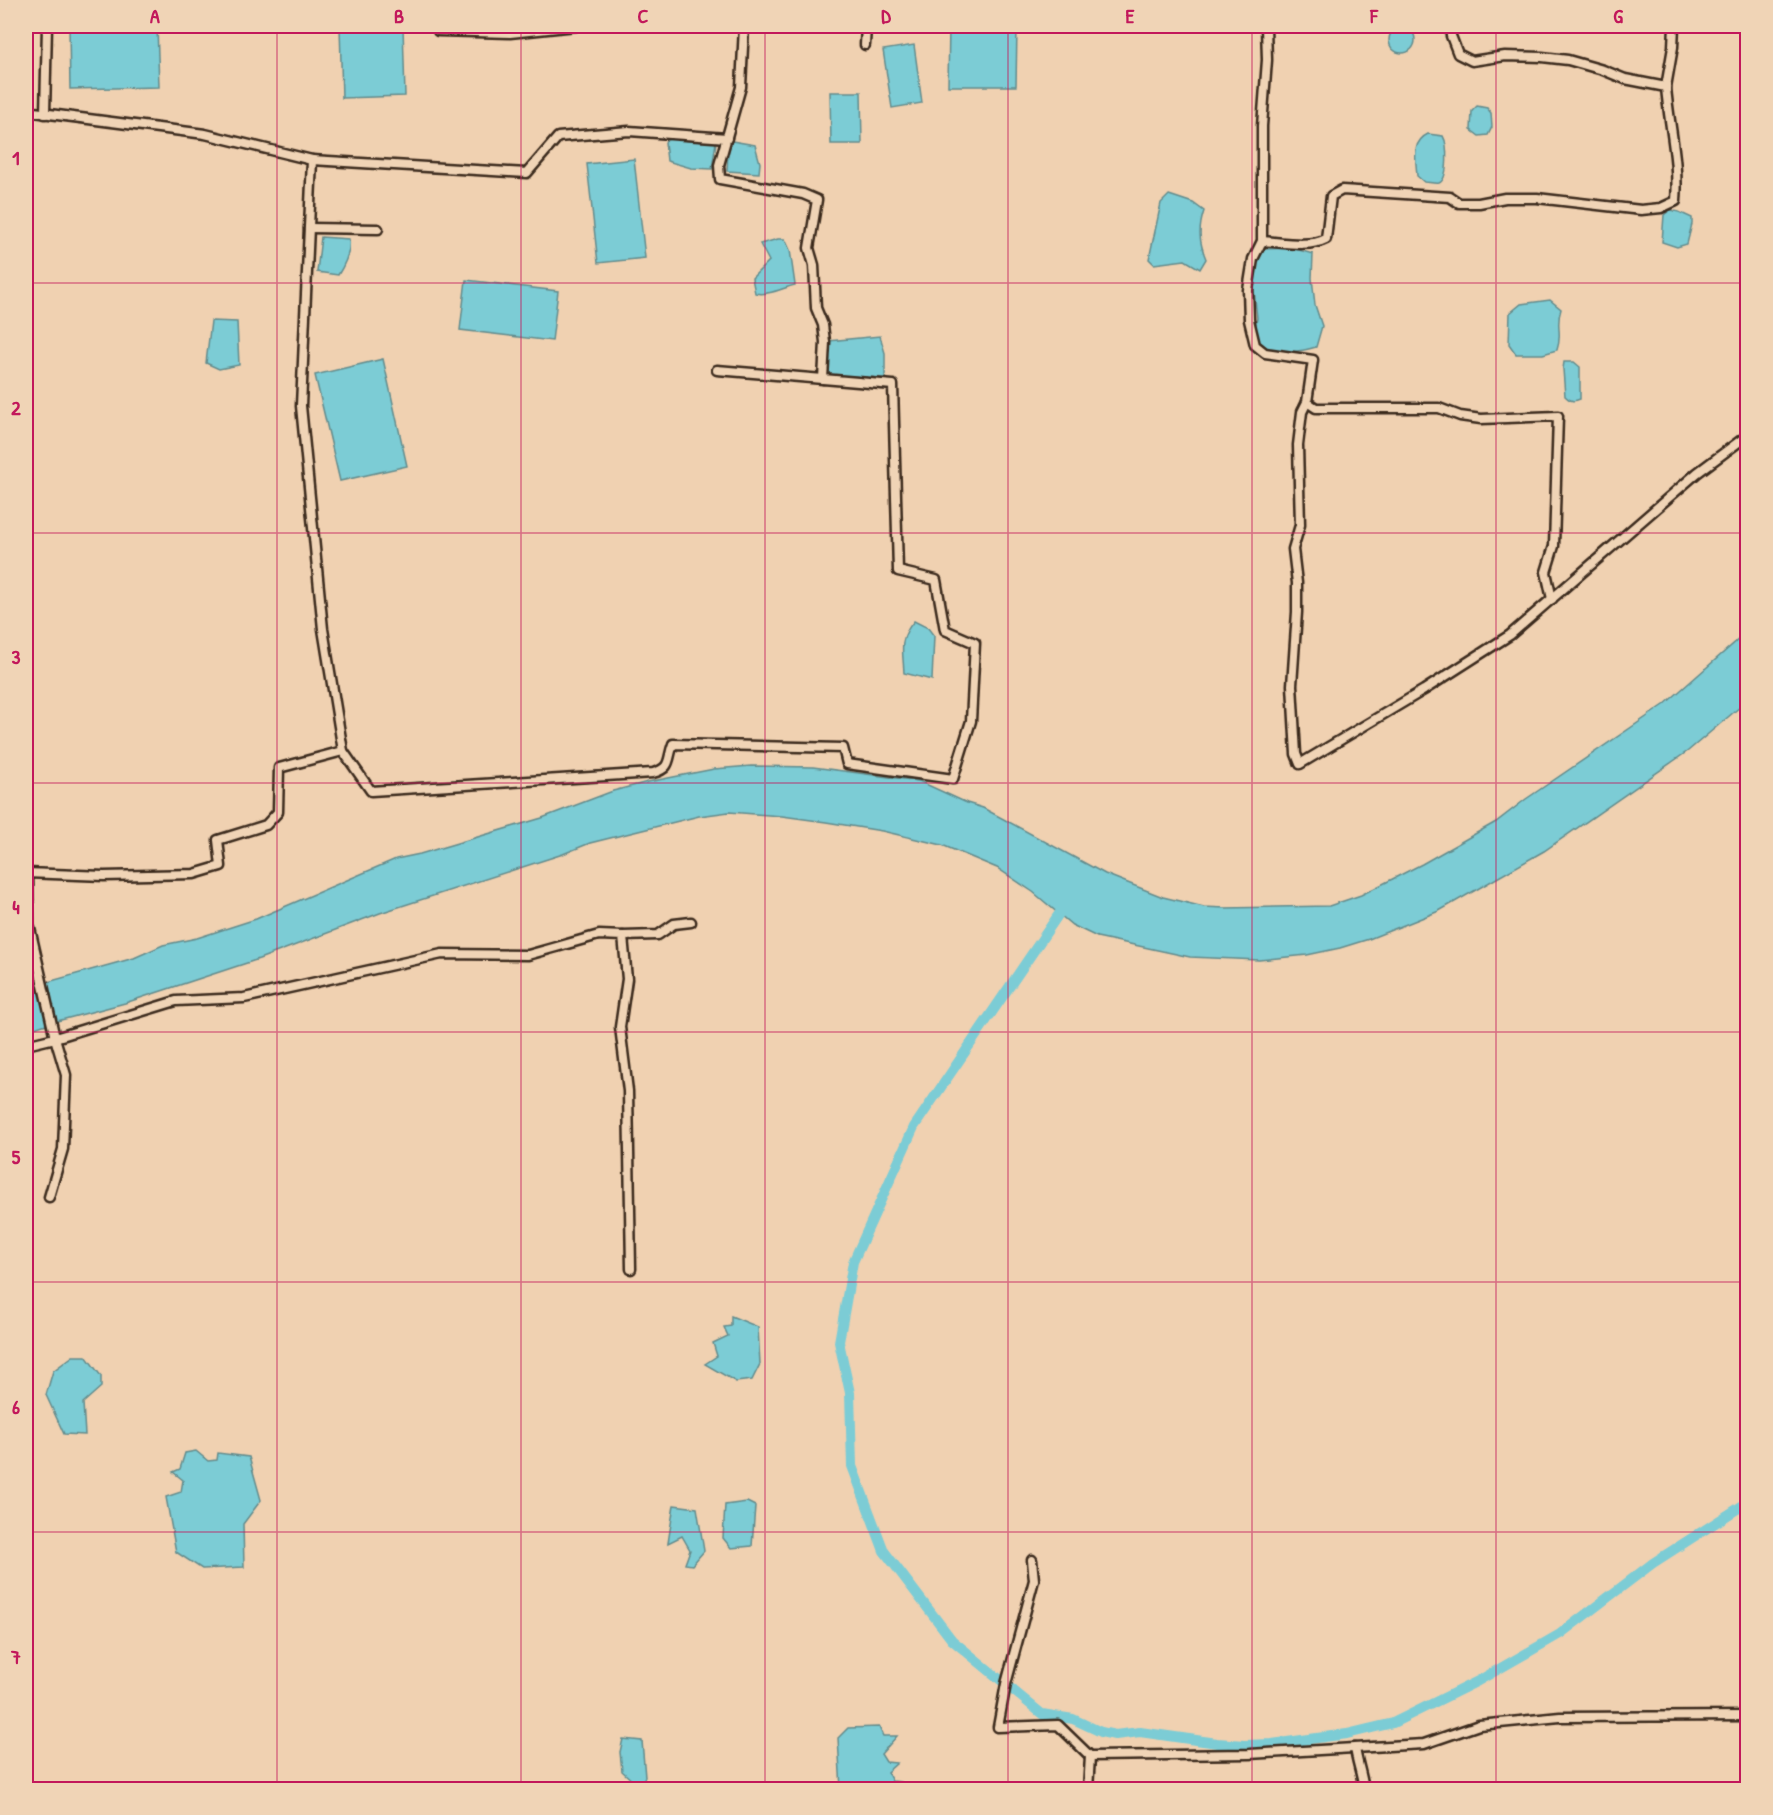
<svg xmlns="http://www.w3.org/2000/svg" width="1773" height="1815" viewBox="0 0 1773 1815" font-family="'Patrick Hand',sans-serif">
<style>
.water{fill:#7cccd5;stroke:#628b8c;stroke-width:1.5}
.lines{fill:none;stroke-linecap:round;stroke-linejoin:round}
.canal{stroke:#7cccd5;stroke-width:10}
.minor-casing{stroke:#3b2a1e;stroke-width:13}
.minor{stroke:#f0d4b6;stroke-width:8}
.grid{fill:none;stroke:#c2185b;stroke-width:1.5;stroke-opacity:0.55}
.neatline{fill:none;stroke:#c2185b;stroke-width:2}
.grid-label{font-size:20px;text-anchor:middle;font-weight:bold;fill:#c2185b}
</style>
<rect width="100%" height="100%" fill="#f0d1b1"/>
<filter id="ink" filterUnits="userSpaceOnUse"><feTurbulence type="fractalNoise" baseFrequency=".0167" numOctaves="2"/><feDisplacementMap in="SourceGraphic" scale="12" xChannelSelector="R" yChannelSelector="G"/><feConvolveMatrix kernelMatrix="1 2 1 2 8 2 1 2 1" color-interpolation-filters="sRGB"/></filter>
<g filter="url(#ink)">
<g class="water">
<path d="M69 26H157L159 87 70 89Z"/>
<path d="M340 26H403L405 96 342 98Z"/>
<path d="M949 26H1017L1016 86H948Z"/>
<circle cx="1402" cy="40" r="13"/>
<path d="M914 45 922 103 892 108 883 50Z"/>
<path d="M830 92H861L862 144H831Z"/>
<path d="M1477 106 1487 108 1491 113 1492 127 1488 135 1479 136 1471 130 1472 111Z"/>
<path d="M1428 134 1443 136C1448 144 1449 179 1439 183 1435 184 1428 182 1424 182L1417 176C1416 160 1411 142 1428 134Z"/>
<path d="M673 136 716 142 712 169 691 168 667 161 665 142Z"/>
<path d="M732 141 755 145 760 163 759 173 727 171 728 151Z"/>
<path d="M634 159 645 258 598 263 587 164Z"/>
<path d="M1169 195 1193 203 1204 211C1198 229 1199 242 1206 259L1200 269 1185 260 1154 264 1149 259 1161 203Z"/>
<path d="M1670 210 1679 212 1692 218V224L1687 244 1677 247 1662 242 1664 215Z"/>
<path d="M321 237 349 239C351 252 345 264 338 275L317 272Z"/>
<path d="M778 239H785L790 250 795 285C782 288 768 296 755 293L752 278 769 261 760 244Z"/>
<path d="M1292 248 1313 254 1312 278 1315 305 1322 326 1316 347C1298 353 1281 352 1262 349L1255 329 1257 318 1252 271 1262 249Z"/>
<path d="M466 280 558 291 552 341 460 330Z"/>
<path d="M1550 300 1561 309C1555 326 1563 333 1557 350L1543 354H1516L1509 344 1510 313 1521 304Z"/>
<path d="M211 321 237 322 239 365 219 369 206 363Z"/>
<path d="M880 336 885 353V378L828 375V341Z"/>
<path d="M383 359 407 466 340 481 315 375Z"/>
<path d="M1564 362H1574L1580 367V399C1573 402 1570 401 1565 396L1563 369Z"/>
<path d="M914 621 928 628 934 636 932 680 904 673C903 650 898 640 914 621Z"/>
<path d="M1747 632V701L1688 751 1544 851 1439 911 1369 939 1340 948 1307 955 1259 960 1190 957 1097 937 1072 925 1033 892 997 868 942 845 882 831 826 822 782 816 729 812 699 816 590 843 563 854 380 913 259 959 125 1003 46 1024 26 1031V988L134 958 163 945 197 938 256 919 396 859 420 854 542 818 613 791 648 782 714 769 751 766 813 767 919 781 967 803 983 808 1105 874 1163 897 1204 907 1225 908 1329 906 1361 895 1422 864 1496 822 1526 799 1664 705Z"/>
<path d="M731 1316 758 1327 760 1364 752 1380 736 1382 705 1364 717 1356 713 1343 728 1336 724 1327 731 1326Z"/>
<path d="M73 1356H86L101 1376V1387L83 1403 85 1435 64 1434 46 1395 53 1371Z"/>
<path d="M196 1451 208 1461 217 1460 218 1453 249 1457 261 1500 243 1524 244 1567 202 1569 176 1552 166 1497 181 1492 183 1480 173 1472 180 1469 185 1453Z"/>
<path d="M747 1502 755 1506 752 1546 731 1548 723 1538 725 1505Z"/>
<path d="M674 1505 697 1508 704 1551 692 1565 685 1564 690 1550 682 1536 668 1543Z"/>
<path d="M879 1727 883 1736H897L881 1754 886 1762 897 1763 887 1772 892 1781 901 1782 900 1789H841L838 1738 848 1728Z"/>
<path d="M623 1739 642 1741 645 1777 638 1786 622 1771 620 1752Z"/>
</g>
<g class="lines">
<path class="canal" d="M1065 905 914 1127 853 1262 839 1342 850 1393 852 1466 884 1551 952 1640 1042 1714 1073 1719 1101 1732 1115 1735 1140 1732 1217 1743 1244 1745 1272 1744 1347 1734 1393 1723 1478 1681 1560 1634 1653 1563 1748 1502"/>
<g class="minor-casing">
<g id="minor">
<path d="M1266 26 1267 60 1262 126V241L1253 259 1248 290 1249 320 1255 345 1265 353 1313 360 1307 402 1316 408H1439L1460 416 1481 419 1558 416 1554 546 1546 572 1552 599"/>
<path d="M1450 26 1451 36 1458 54 1472 61 1505 56 1542 57 1568 60 1603 70 1625 79 1666 87 1673 47 1674 26"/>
<path d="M438 31 510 33 576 26"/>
<path d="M865 45 866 26"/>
<path d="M26 111 205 134 312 160 301 406 323 629 343 751"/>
<path d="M45 114 47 26"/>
<path d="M312 160 527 173 558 137 629 131 727 138"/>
<path d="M309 228 378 229"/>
<path d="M1262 241C1281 242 1309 248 1326 239L1331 196 1342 190 1450 197 1459 203H1479L1505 198H1537L1641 210 1661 208 1676 201C1679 161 1669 125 1666 87"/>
<path d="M717 370 823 379"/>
<path d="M1307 402 1302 412 1298 445 1300 525 1293 549 1297 583V612L1292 685 1296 754 1300 764 1424 690 1510 635 1697 473 1748 435"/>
<path d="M26 873 104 876 194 874 221 866 218 840 266 825 278 812 279 768 343 751 371 791 653 773C672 768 667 760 673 744L843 748 847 764 953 779 971 721 975 643 945 630 936 580 898 571 893 385 823 379 825 342 823 325 816 308 814 265 809 248 817 200 803 194 720 179 719 165 741 87 744 26"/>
<path d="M28 873 29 924 55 1038 66 1075 63 1149 49 1197"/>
<path d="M623 936 658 935 674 924 691 922"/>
<path d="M26 1045 55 1038 176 1001 244 998 442 954 528 955 599 935 623 936 627 979 620 1027 628 1091 631 1269"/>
<path d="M1032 1560 1034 1580 1006 1684 998 1727 1058 1725 1090 1756 1249 1754 1424 1744 1479 1725 1560 1717 1748 1716"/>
<path d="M1355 1748C1357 1762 1362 1775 1364 1790"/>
<path d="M1088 1790 1090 1756"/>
</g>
</g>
<use href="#minor" class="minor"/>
</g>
</g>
<path class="grid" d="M277 26V1790M521 26V1790M765 26V1790M1008 26V1790M1252 26V1790M1496 26V1790M26 283H1748M26 533H1748M26 783H1748M26 1032H1748M26 1282H1748M26 1532H1748"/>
<rect width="1773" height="1815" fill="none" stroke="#f0d4b6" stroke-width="66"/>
<rect x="33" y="33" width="1707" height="1749" class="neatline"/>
<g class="grid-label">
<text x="155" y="23">A</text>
<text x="399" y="23">B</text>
<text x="643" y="23">C</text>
<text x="886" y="23">D</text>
<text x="1130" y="23">E</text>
<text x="1374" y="23">F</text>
<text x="1618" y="23">G</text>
<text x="16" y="165">1</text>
<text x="16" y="415">2</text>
<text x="16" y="664">3</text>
<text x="16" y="914">4</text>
<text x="16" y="1164">5</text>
<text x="16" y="1414">6</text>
<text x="16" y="1664">7</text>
</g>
</svg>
